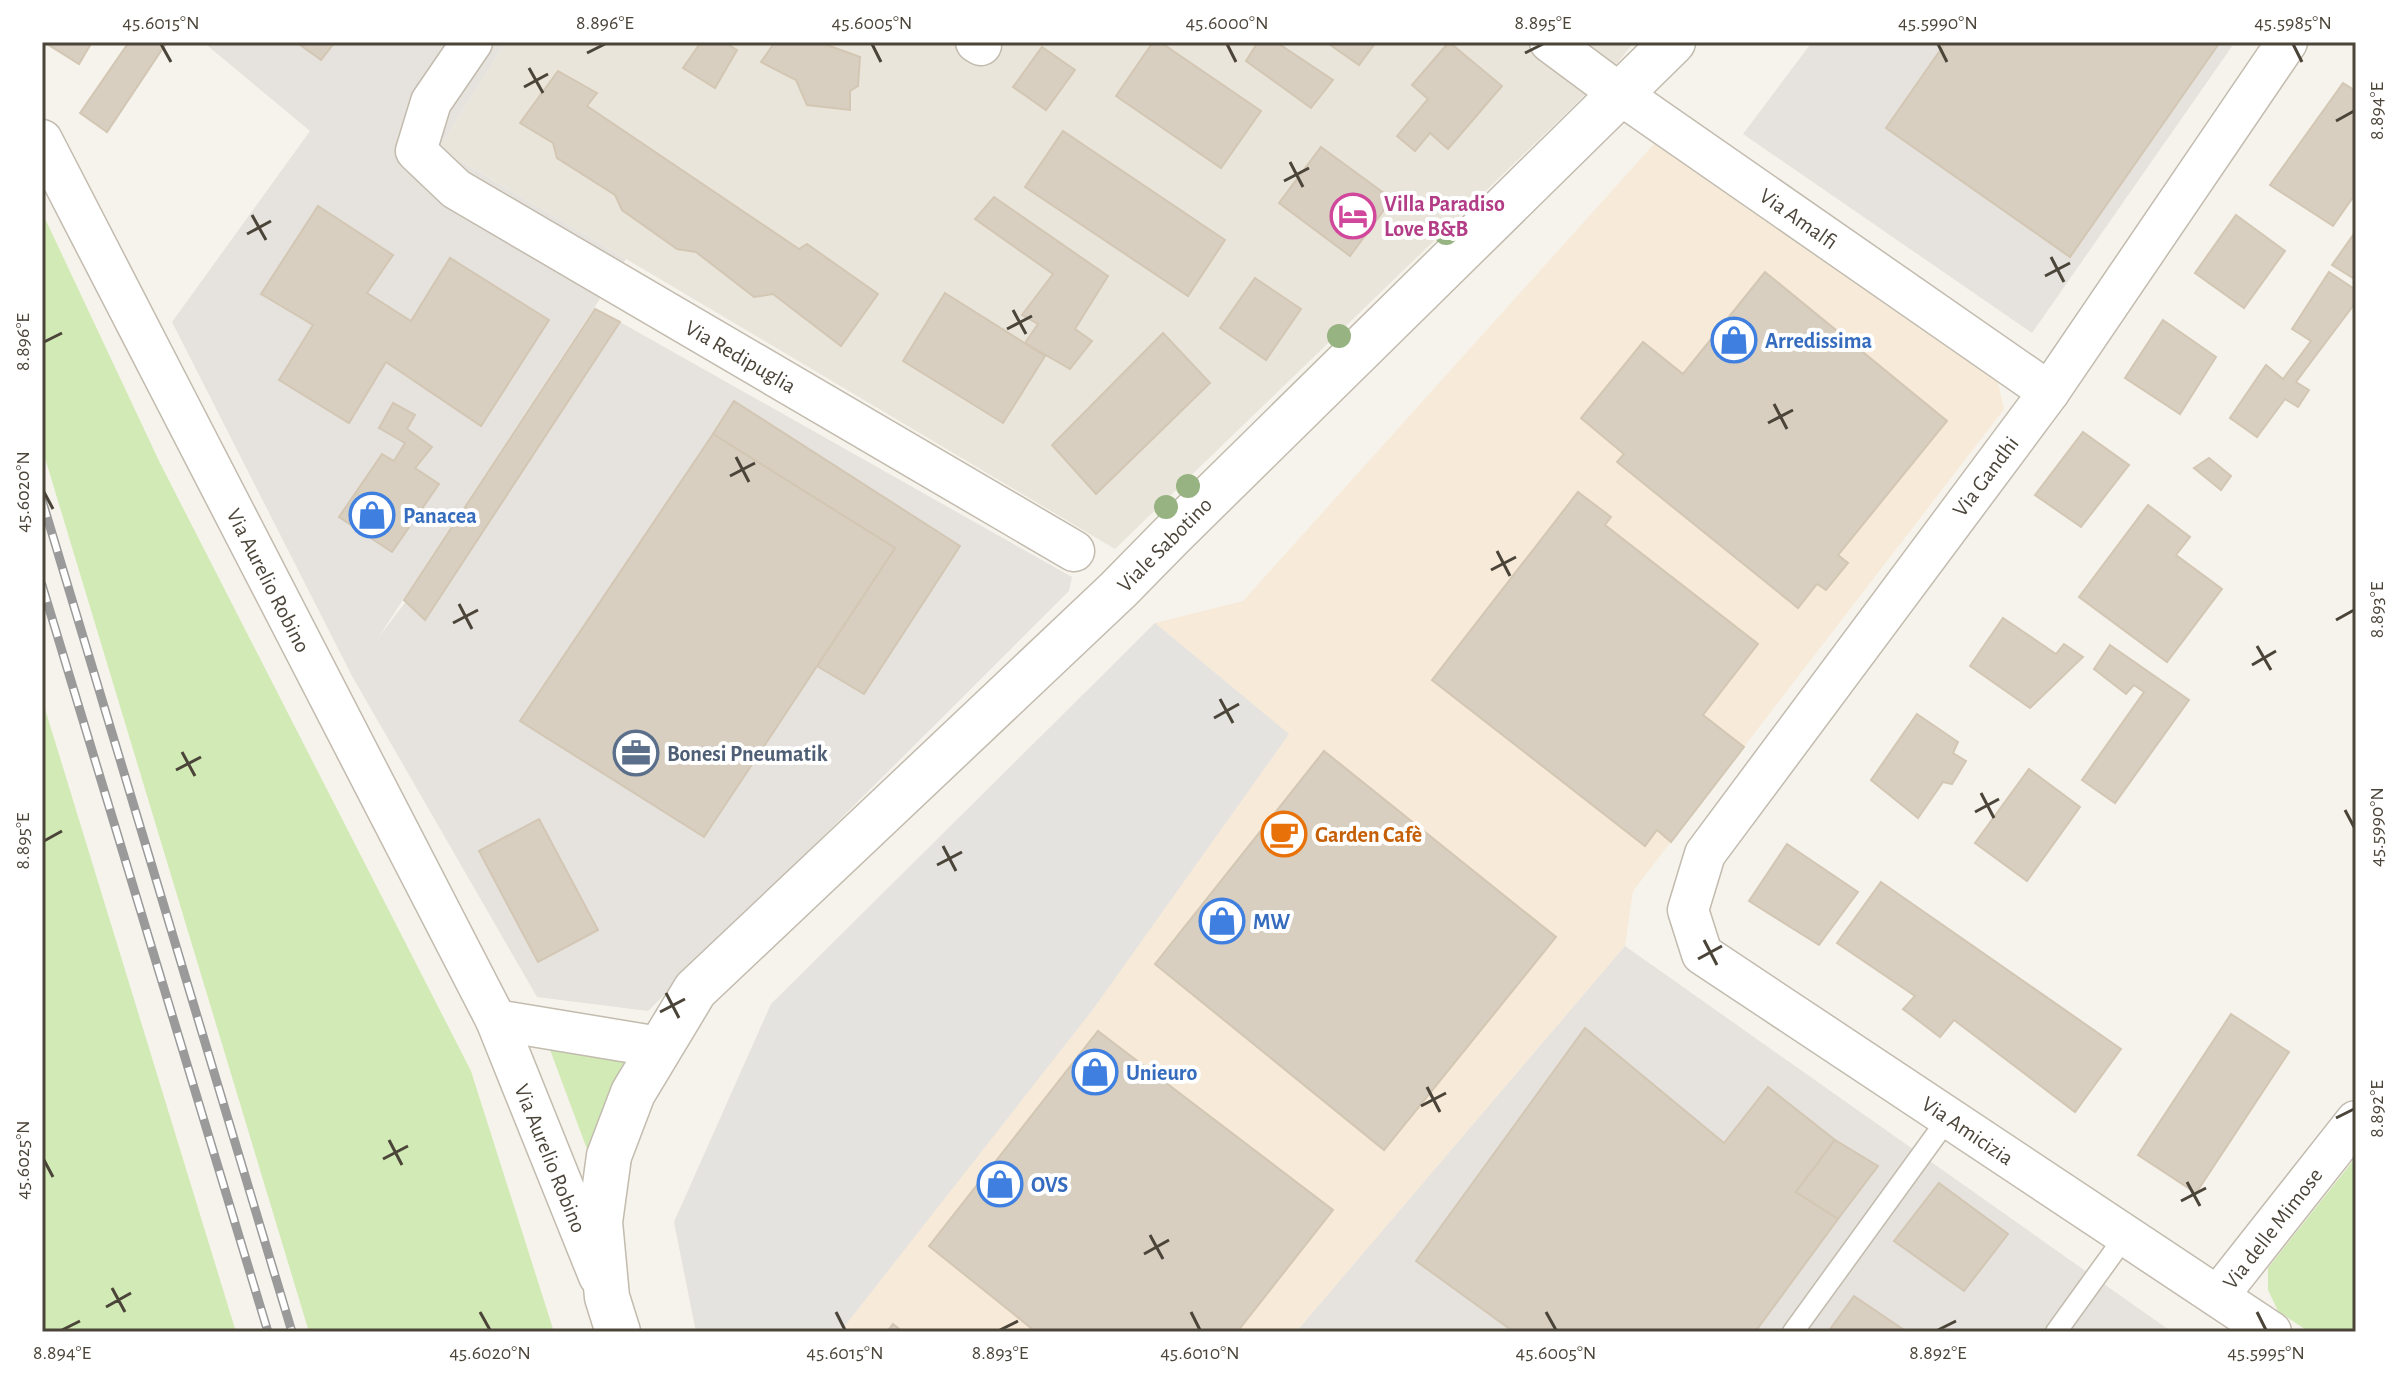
<svg xmlns="http://www.w3.org/2000/svg" width="2398" height="1374" viewBox="0 0 2398 1374" font-family="'Alegreya Sans',sans-serif">
<style>
.residential{fill:#eae5da}
.commercial{fill:#f7ead8}
.industrial{fill:#e6e2dd}
.green{fill:#d2eab5}
.parking{fill:#e5e3e0}
.building{fill:#d8cfc1;stroke:#d3c7b4;stroke-width:2}
.lines{fill:none;stroke-linecap:round;stroke-linejoin:round}
.service-casing{stroke:#c2bbae;stroke-width:23}
.minor-casing{stroke:#c2bbae;stroke-width:43}
.tertiary-casing{stroke:#c2bbae;stroke-width:47}
.service{stroke:#fff;stroke-width:20}
.minor{stroke:#fff;stroke-width:40}
.tertiary{stroke:#fff;stroke-width:44}
.rail-casing{stroke:#9a9a9a;stroke-width:9}
.rail{stroke:#fff;stroke-width:6;stroke-dasharray:18;stroke-linecap:butt}
.tree{fill:#97b381}
.ticks{fill:none;stroke:#4b4439;stroke-width:3}
.labels{text-anchor:middle;stroke-width:8;stroke-linejoin:round;paint-order:stroke}
.hotel-label{font-size:22px;font-weight:bold;fill:#b23c85;stroke:#fff;text-anchor:start}
.street-label{font-size:22px;fill:#4b4439;stroke:#fff}
.shop-label{font-size:22px;font-weight:bold;fill:#366cbe;stroke:#fff;text-anchor:start}
.service-label{font-size:22px;font-weight:bold;fill:#4e5e75;stroke:#fff;text-anchor:start}
.food-label{font-size:22px;font-weight:bold;fill:#c56008;stroke:#fff;text-anchor:start}
.neatline{fill:none;stroke:#4b4439;stroke-width:3}
.ticks-label{font-size:20px;text-anchor:middle;fill:#4b4439}
</style>
<rect width="100%" height="100%" fill="#f6f3ec"/>
<path class="residential" d="M506 42H1634L1615 66 1115 549 439 148Z"/>
<path class="commercial" d="M1654 144 1998 383 2004 409 1633 891 1625 946 1296 1332H696L674 1222 771 1004 1155 623 1243 601Z"/>
<g class="industrial">
<path d="M203 42H506L439 148 626 259 378 638 620 322 1072 577 1069 591 648 1011 537 997 352 676 172 322 310 131Z"/>
<path d="M1812 42H2235L2032 333 1743 134Z"/>
<path d="M1625 946 2172 1332H1296Z"/>
</g>
<g class="green">
<path d="M42 212 160 463 471 1071 554 1332H309L42 448Z"/>
<path d="M42 699 236 1332H42Z"/>
<path d="M549 1047 638 1057 594 1168Z"/>
<path d="M2356 1157V1332H2309L2278 1311 2268 1290V1268Z"/>
</g>
<path class="parking" d="M1155 623 1289 734 1094 1008 840 1332H696L674 1222 771 1004Z"/>
<g class="building">
<path d="M44 42H92L79 64Z"/>
<path d="M129 42H167L107 132 80 113Z"/>
<path d="M296 42H335L321 60Z"/>
<path d="M701 42H724L737 50 715 88 683 68Z"/>
<path d="M775 42H819L860 57 858 86 850 91V110L807 105 796 80 761 62Z"/>
<path d="M1153 42H1160L1261 111 1221 168 1116 96Z"/>
<path d="M1258 42H1276L1333 80 1311 108 1246 61Z"/>
<path d="M1326 42H1376L1359 65Z"/>
<path d="M1449 42 1502 86 1448 149 1430 133 1415 151 1397 136 1428 99 1412 85Z"/>
<path d="M1946 42H2220L2070 257 1886 128Z"/>
<path d="M1042 47 1075 70 1046 110 1013 87Z"/>
<path d="M558 71 597 93 587 106 799 249 807 244 878 294 841 346 773 294 754 297 696 252 677 249 622 210 615 195 557 158 553 143 520 123Z"/>
<path d="M2343 83 2356 91V193L2333 226 2270 185Z"/>
<path d="M1063 131 1225 240 1188 296 1025 187Z"/>
<path d="M1321 147 1392 199 1350 256 1279 203Z"/>
<path d="M994 197 1108 276 1075 329 1092 341 1070 369 1025 343 1038 324 1022 315 1053 274 975 219Z"/>
<path d="M318 206 393 255 367 293 411 321 450 258 549 320 481 426 386 362 349 423 279 380 313 325 261 294Z"/>
<path d="M2236 215 2285 251 2244 308 2195 273Z"/>
<path d="M2356 231V280L2332 265Z"/>
<path d="M1765 272 1947 421 1838 555 1848 563 1826 590 1817 584 1798 608 1617 462 1624 454 1581 418 1643 342 1683 374Z"/>
<path d="M2329 272 2356 290V302L2296 382 2309 390 2298 407 2285 399 2257 437 2230 418 2266 365 2283 379 2311 341 2292 329Z"/>
<path d="M1255 278 1301 309 1266 360 1220 328Z"/>
<path d="M945 293 1045 356 1003 423 903 361Z"/>
<path d="M595 309 620 322 425 620 404 600Z"/>
<path d="M2163 320 2216 357 2180 414 2125 378Z"/>
<path d="M1163 333 1210 383 1096 494 1052 445Z"/>
<path d="M734 401 960 546 864 694 817 666 895 548 713 434Z"/>
<path d="M393 403 415 415 407 429 432 447 415 468 439 484 392 552 339 517 382 454 394 461 405 443 379 428Z"/>
<path d="M2083 432 2129 465 2081 527 2035 495Z"/>
<path d="M713 434 895 548 704 837 520 721Z"/>
<path d="M2209 458 2231 476 2221 490 2194 468Z"/>
<path d="M1578 492 1611 517 1605 525 1758 644 1703 715 1744 747 1671 842 1657 830 1645 846 1432 680Z"/>
<path d="M2148 505 2190 537 2176 555 2222 589 2167 662 2079 597Z"/>
<path d="M2003 618 2056 654 2064 644 2083 657 2030 708 1970 666Z"/>
<path d="M2110 645 2189 700 2115 803 2082 780 2144 692 2134 685 2126 694 2094 669Z"/>
<path d="M1917 714 1958 742 1953 753 1966 761 1952 784 1943 782 1918 818 1871 780Z"/>
<path d="M1324 751 1556 937 1384 1150 1155 964Z"/>
<path d="M2029 769 2080 807 2027 881 1975 843Z"/>
<path d="M539 819 598 930 538 962 479 851Z"/>
<path d="M1787 844 1858 892 1819 945 1749 901Z"/>
<path d="M1881 882 2121 1049 2075 1112 1954 1020 1940 1037 1903 1009 1915 996 1837 943Z"/>
<path d="M2231 1014 2289 1052 2196 1193 2138 1155Z"/>
<path d="M1585 1028 1724 1143 1768 1087 1835 1140 1796 1192 1838 1219 1755 1332H1514L1416 1261Z"/>
<path d="M1098 1031 1333 1210 1237 1332H1036L929 1246Z"/>
<path d="M1835 1140 1878 1166 1838 1219 1796 1192Z"/>
<path d="M1939 1183 2008 1234 1964 1291 1894 1241Z"/>
<path d="M1854 1296 1907 1332H1828Z"/>
<path d="M893 1324 903 1332H887Z"/>
</g>
<g class="lines">
<g class="service-casing">
<g id="service">
<path d="M1793 1332 1949 1117"/>
<path d="M2056 1332 2126 1235"/>
</g>
</g>
<g class="minor-casing">
<g id="minor">
<path d="M472 42 431 102 416 151 456 189 1074 551"/>
<path d="M976 42 981 45"/>
<path d="M1550 42 1620 94 2049 392"/>
<path d="M42 140 496 1020 659 1047"/>
<path d="M496 1020 599 1276"/>
<path d="M2218 1296 2356 1121"/>
<path d="M2271 1332 1702 954 1688 910 1705 854 2049 392 2287 42"/>
</g>
</g>
<g class="tertiary-casing">
<path id="tertiary" d="M618 1332 607 1297 600 1222 609 1156 633 1093 695 990 1118 590 1171 536 1673 42"/>
</g>
<use href="#service" class="service"/>
<use href="#minor" class="minor"/>
<use href="#tertiary" class="tertiary"/>
<g class="rail-casing">
<g id="rail">
<path d="M42 500 292 1332"/>
<path d="M42 585 268 1332"/>
</g>
</g>
<use href="#rail" class="rail"/>
</g>
<g class="tree">
<circle cx="1446" cy="233" r="12"/>
<circle cx="1339" cy="336" r="12"/>
<circle cx="1188" cy="486" r="12"/>
<circle cx="1166" cy="507" r="12"/>
</g>
<path class="ticks" d="M161 44 171 62M872 44 881 62M1227 44 1236 62M1938 44 1947 62M2293 44 2302 62M587 53 605 44M1525 53 1543 44M529 68 543 93M524 87 548 74M2336 121 2354 111M1290 162 1303 187M1284 181 1309 168M252 215 266 240M247 234 271 221M2051 257 2064 282M2045 276 2070 263M1013 310 1026 334M1007 329 1032 316M44 342 62 333M1774 404 1787 429M1768 423 1793 410M736 457 749 482M730 476 755 463M44 492 53 509M1497 551 1510 576M1491 570 1516 557M459 604 472 629M2336 620 2354 610M453 623 478 610M2257 646 2271 670M2252 665 2276 651M1220 699 1233 723M1214 718 1239 704M182 752 195 776M176 770 201 757M1981 793 1994 818M2345 810 2354 827M1975 812 1999 799M44 841 62 831M943 846 956 871M937 865 962 852M1704 940 1717 965M1698 959 1722 946M666 993 679 1018M660 1012 685 999M1427 1087 1440 1112M1421 1106 1446 1093M2336 1118 2354 1109M389 1140 402 1165M383 1159 408 1146M44 1160 53 1177M2187 1182 2200 1206M2181 1201 2206 1188M1150 1235 1163 1259M1144 1254 1169 1240M112 1288 125 1312M106 1307 131 1293M480 1312 490 1330M836 1312 845 1330M1191 1312 1200 1330M1546 1312 1556 1330M2257 1312 2266 1330M62 1330 80 1321M1000 1330 1018 1321M1938 1330 1956 1321"/>
<defs>
<g id="hotel-ring" transform="scale(2.3)"><circle r="9.5" fill="#fff" stroke="#d1479c" stroke-width="1.5"/><path d="M-6-4.5h1.5V1H6V5H4.5V3h-9V5H-6ZM-4 0a1.8 1.8 0 1 1 3.6 0ZM.5 0V-2.5h3Q6-2.5 6 0Z" fill="#d1479c"/></g>
<g id="shop-ring" transform="scale(2.3)"><circle r="9.5" fill="#fff" stroke="#3f7fe0" stroke-width="1.5"/><path d="M-5-2.5h2.3a2.7 3.5 0 0 1 5.4 0H5L5.5 6h-11ZM-1.5-2.5h3a1.5 2.3 0 0 0-3 0Z" fill="#3f7fe0"/></g>
<g id="office-ring" transform="scale(2.3)"><circle r="9.5" fill="#fff" stroke="#5c6f8a" stroke-width="1.5"/><path d="M-6-3h4V-5.5h4V-3h4V5H-6ZM-1-4.5V-3h2v-1.5ZM-6 0V1H6V0Z" fill="#5c6f8a"/></g>
<g id="cafe-ring" transform="scale(2.3)"><circle r="9.5" fill="#fff" stroke="#e8710a" stroke-width="1.5"/><path d="M-5.5-4.5H6V0H3Q3 3.5 0 3.5H-2.5Q-5.5 3.5-5.5 0ZM3-3.2v2h1.7v-2ZM-6 4.5H4V6H-6Z" fill="#e8710a"/></g>
</defs>
<g fill-rule="evenodd">
<use href="#hotel-ring" x="1353" y="216"/>
<use href="#shop-ring" x="1734" y="340"/>
<use href="#shop-ring" x="372" y="515"/>
<use href="#office-ring" x="636" y="753"/>
<use href="#cafe-ring" x="1284" y="834"/>
<use href="#shop-ring" x="1222" y="921"/>
<use href="#shop-ring" x="1095" y="1072"/>
<use href="#shop-ring" x="1000" y="1184"/>
</g>
<g class="labels">
<g class="hotel-label">
<text x="1384" y="211">Villa Paradiso<tspan x="1384" dy="25">Love B&amp;B</tspan></text>
</g>
<g class="street-label">
<text transform="translate(1799 218) rotate(35)" y="8">Via Amalfi</text>
<text transform="translate(741 356) rotate(30)" y="8">Via Redipuglia</text>
<text transform="translate(1985 476) rotate(-53)" y="8">Via Gandhi</text>
<text transform="translate(1164 544) rotate(-45)" y="8">Viale Sabotino</text>
<text transform="translate(269 580) rotate(63)" y="8">Via Aurelio Robino</text>
<text transform="translate(1968 1130) rotate(34)" y="8">Via Amicizia</text>
<text transform="translate(551 1158) rotate(68)" y="8">Via Aurelio Robino</text>
<text transform="translate(2272 1228) rotate(-52)" y="8">Via delle Mimose</text>
</g>
<g class="shop-label">
<text x="1765" y="348">Arredissima</text>
<text x="403" y="523">Panacea</text>
<text x="1253" y="929">MW</text>
<text x="1126" y="1080">Unieuro</text>
<text x="1031" y="1192">OVS</text>
</g>
<g class="service-label">
<text x="667" y="761">Bonesi Pneumatik</text>
</g>
<g class="food-label">
<text x="1315" y="842">Garden Cafè</text>
</g>
</g>
<rect width="2398" height="1374" fill="none" stroke="#ffffff" stroke-width="88"/>
<rect x="44" y="44" width="2310" height="1286" class="neatline"/>
<g class="ticks-label">
<text x="161" y="29">45.6015°N</text>
<text x="605" y="29">8.896°E</text>
<text x="872" y="29">45.6005°N</text>
<text x="1227" y="29">45.6000°N</text>
<text x="1543" y="29">8.895°E</text>
<text x="1938" y="29">45.5990°N</text>
<text x="2293" y="29">45.5985°N</text>
<text transform="translate(2376 111) rotate(-90)" y="7">8.894°E</text>
<text transform="translate(22 342) rotate(-90)" y="7">8.896°E</text>
<text transform="translate(22 492) rotate(-90)" y="7">45.6020°N</text>
<text transform="translate(2376 610) rotate(-90)" y="7">8.893°E</text>
<text transform="translate(2376 827) rotate(-90)" y="7">45.5990°N</text>
<text transform="translate(22 841) rotate(-90)" y="7">8.895°E</text>
<text transform="translate(2376 1109) rotate(-90)" y="7">8.892°E</text>
<text transform="translate(22 1160) rotate(-90)" y="7">45.6025°N</text>
<text x="62" y="1359">8.894°E</text>
<text x="490" y="1359">45.6020°N</text>
<text x="845" y="1359">45.6015°N</text>
<text x="1000" y="1359">8.893°E</text>
<text x="1200" y="1359">45.6010°N</text>
<text x="1556" y="1359">45.6005°N</text>
<text x="1938" y="1359">8.892°E</text>
<text x="2266" y="1359">45.5995°N</text>
</g>
</svg>
